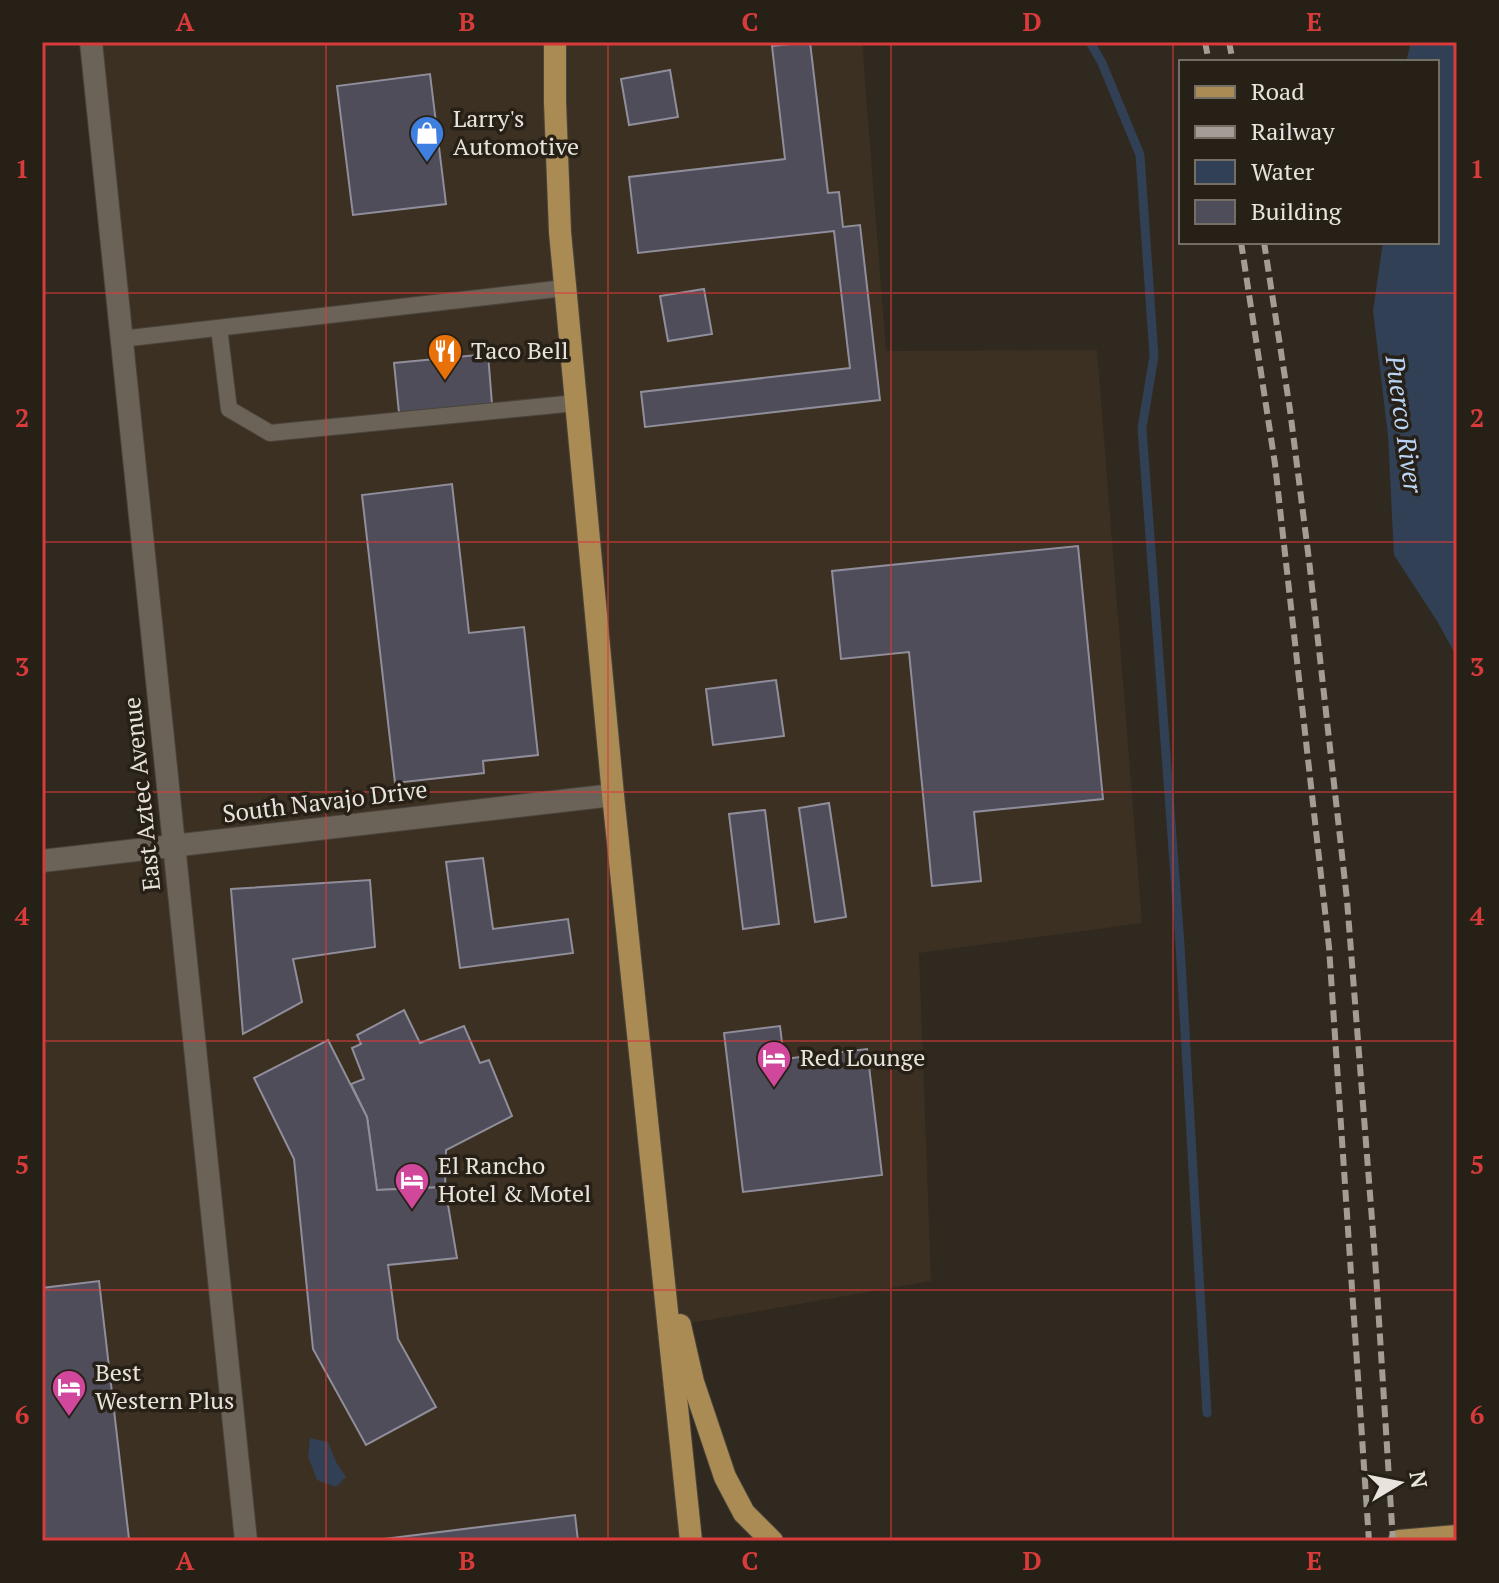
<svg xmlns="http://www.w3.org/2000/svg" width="1499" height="1583" viewBox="0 0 1499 1583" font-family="'PT Serif',serif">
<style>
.built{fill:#3c3022}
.water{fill:#314054}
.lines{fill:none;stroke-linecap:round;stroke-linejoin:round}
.stream{stroke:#314054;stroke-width:9}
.building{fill:#4f4d59;stroke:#908e9b;stroke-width:2}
.service-casing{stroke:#4a443c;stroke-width:18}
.minor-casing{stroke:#4a443c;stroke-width:24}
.secondary-casing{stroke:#4a443c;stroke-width:24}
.primary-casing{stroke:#4a443c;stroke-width:24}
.service{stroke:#6b6358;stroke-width:16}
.minor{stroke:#6b6358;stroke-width:22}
.secondary{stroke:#6b6358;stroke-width:22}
.primary{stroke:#aa8b54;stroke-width:22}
.rail{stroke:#a39d96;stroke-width:6;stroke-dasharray:12 6;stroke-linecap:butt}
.grid{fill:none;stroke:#d83b3a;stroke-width:2;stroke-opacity:0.55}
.labels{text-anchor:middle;stroke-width:7;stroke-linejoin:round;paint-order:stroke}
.poi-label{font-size:24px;fill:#e8e3dd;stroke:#272017;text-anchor:start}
.street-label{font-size:24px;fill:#e8e3dd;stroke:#272017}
.water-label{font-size:26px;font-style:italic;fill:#bad4f6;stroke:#272017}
.neatline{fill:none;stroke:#d83b3a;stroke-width:3}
.grid-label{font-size:26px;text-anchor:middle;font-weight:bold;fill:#d83b3a}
</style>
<rect width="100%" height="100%" fill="#302920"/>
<path class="built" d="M91 42H862L886 351 1097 350 1142 923 919 953 931 1281 668 1327 691 1541H42V861L173 846Z"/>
<g class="water">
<path d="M1411 42H1457V657L1437 621 1394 555 1388 435 1373 311 1383 242H1437V62H1406Z"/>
<path d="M310 1438 328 1442 336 1462 346 1477 336 1487 317 1480 308 1456Z"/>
</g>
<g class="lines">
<path class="stream" d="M1090 42 1102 63 1140 155 1154 356 1142 428 1180 945 1207 1413"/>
</g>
<g class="building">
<path d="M810 42 828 193 839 192 843 227 860 225 880 400 645 427 641 392 850 368 834 231 638 253 629 177 785 159 772 46Z"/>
<path d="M670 70 678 117 629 125 621 79Z"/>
<path d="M430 74 446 204 353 215 337 86Z"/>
<path d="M704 289 712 334 668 341 660 296Z"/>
<path d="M488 354 492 404 399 413 394 363Z"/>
<path d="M452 484 469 633 524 627 538 755 483 761 484 773 395 783 362 495Z"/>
<path d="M1078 546 1103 799 974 812 981 881 932 886 909 652 841 659 832 571Z"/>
<path d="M776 680 784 736 713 745 706 689Z"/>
<path d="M829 803 846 917 815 922 799 808Z"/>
<path d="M765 810 779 924 743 929 729 814Z"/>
<path d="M483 858 493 929 568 919 573 953 460 968 446 862Z"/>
<path d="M370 880 375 947 293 959 302 1002 243 1034 231 889Z"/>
<path d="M404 1010 420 1043 464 1026 480 1063 489 1060 512 1116 446 1150 445 1187 377 1190 367 1117 351 1084 364 1079 352 1048 361 1044 357 1035Z"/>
<path d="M780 1026 784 1059 867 1049 882 1175 743 1192 724 1033Z"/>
<path d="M328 1040 367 1117 377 1190 445 1187 457 1258 388 1265 398 1339 436 1407 366 1445 313 1349 294 1159 254 1078Z"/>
<path d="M99 1281 129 1539 114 1541H42V1288Z"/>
<path d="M575 1515 578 1541H368Z"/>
</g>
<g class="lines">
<g class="service-casing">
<g id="service">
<path d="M219 328 229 409 270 433 576 403"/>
<path d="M121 339 565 288"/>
</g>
</g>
<g class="minor-casing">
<path id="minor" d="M42 861 613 795"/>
</g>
<g class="secondary-casing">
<path id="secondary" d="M91 42 246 1541"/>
</g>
<g class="primary-casing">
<g id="primary">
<path d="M555 42V102L560 232 613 795 691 1541"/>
<path d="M680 1325 693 1382 725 1477 744 1513 772 1541"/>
<path d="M1399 1541 1457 1536"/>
</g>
</g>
<use href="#service" class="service"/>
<use href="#minor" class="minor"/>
<use href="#secondary" class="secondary"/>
<use href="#primary" class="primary"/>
<g class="rail">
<path d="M1205 42 1209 62"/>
<path d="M1229 42 1233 62"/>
<path d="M1241 242 1275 464 1329 947 1369 1541"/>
<path d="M1264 242 1290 410 1309 560 1347 900 1375 1258 1393 1541"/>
</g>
</g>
<path class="grid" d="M326 42V1541M608 42V1541M891 42V1541M1173 42V1541M42 293H1457M42 542H1457M42 792H1457M42 1041H1457M42 1290H1457"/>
<defs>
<g id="shop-pin" transform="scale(1.8)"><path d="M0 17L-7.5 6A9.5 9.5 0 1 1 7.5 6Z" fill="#3f7fe0" stroke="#272017"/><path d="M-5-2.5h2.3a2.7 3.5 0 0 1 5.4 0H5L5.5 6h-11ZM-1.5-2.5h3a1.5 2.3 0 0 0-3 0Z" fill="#fff"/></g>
<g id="restaurant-pin" transform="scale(1.8)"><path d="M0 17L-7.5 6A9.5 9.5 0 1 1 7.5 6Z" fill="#e8710a" stroke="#272017"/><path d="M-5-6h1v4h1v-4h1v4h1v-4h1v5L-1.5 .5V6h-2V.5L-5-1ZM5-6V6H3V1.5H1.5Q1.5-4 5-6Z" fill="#fff"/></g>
<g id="hotel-pin" transform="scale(1.8)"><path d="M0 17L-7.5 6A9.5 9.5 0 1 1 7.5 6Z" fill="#d1479c" stroke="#272017"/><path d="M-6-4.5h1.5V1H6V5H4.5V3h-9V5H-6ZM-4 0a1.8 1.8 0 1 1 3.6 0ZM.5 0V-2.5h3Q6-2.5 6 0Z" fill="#fff"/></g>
</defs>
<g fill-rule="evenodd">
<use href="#shop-pin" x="427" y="133"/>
<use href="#restaurant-pin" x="445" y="351"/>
<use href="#hotel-pin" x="774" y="1058"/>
<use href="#hotel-pin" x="412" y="1180"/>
<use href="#hotel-pin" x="69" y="1387"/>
</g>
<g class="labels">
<g class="poi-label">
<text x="453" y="127">Larry's<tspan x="453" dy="28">Automotive</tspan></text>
<text x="471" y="359">Taco Bell</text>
<text x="800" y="1066">Red Lounge</text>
<text x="438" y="1174">El Rancho<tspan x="438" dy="28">Hotel &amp; Motel</tspan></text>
<text x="95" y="1381">Best<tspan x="95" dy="28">Western Plus</tspan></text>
</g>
<g class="street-label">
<text transform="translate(142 794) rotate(-96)" y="8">East Aztec Avenue</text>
<text transform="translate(325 802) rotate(-7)" y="8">South Navajo Drive</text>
</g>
<g class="water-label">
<text transform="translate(1404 424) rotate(82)" y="9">Puerco River</text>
</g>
</g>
<rect width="1499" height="1583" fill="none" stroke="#272017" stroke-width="88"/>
<rect x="1179" y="60" width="260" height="184" fill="#272017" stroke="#746e66" stroke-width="2"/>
<rect x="1195" y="86" width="40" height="12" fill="#aa8b54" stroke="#746e66" stroke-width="2"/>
<text x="1251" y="100" font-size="24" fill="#e8e3dd">Road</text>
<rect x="1195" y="126" width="40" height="12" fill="#a39d96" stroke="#746e66" stroke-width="2"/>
<text x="1251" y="140" font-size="24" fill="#e8e3dd">Railway</text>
<rect x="1195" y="160" width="40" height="24" fill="#314054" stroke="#746e66" stroke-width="2"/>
<text x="1251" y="180" font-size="24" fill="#e8e3dd">Water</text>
<rect x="1195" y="200" width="40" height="24" fill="#4f4d59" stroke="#746e66" stroke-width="2"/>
<text x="1251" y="220" font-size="24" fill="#e8e3dd">Building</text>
<g transform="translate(1399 1483) rotate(80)" stroke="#272017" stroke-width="6" paint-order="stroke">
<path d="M0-6L14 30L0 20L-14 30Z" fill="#e8e3dd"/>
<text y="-12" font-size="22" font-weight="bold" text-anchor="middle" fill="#e8e3dd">N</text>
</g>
<rect x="44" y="44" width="1411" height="1495" class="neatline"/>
<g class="grid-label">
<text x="185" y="31">A</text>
<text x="467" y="31">B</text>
<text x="750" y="31">C</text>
<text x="1032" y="31">D</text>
<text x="1314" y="31">E</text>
<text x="22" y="178">1</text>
<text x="1477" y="178">1</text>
<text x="22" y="427">2</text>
<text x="1477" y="427">2</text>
<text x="22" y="676">3</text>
<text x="1477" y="676">3</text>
<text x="22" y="925">4</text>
<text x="1477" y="925">4</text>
<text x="22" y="1174">5</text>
<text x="1477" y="1174">5</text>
<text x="22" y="1424">6</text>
<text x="1477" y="1424">6</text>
<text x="185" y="1570">A</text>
<text x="467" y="1570">B</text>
<text x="750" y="1570">C</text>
<text x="1032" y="1570">D</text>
<text x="1314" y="1570">E</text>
</g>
</svg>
